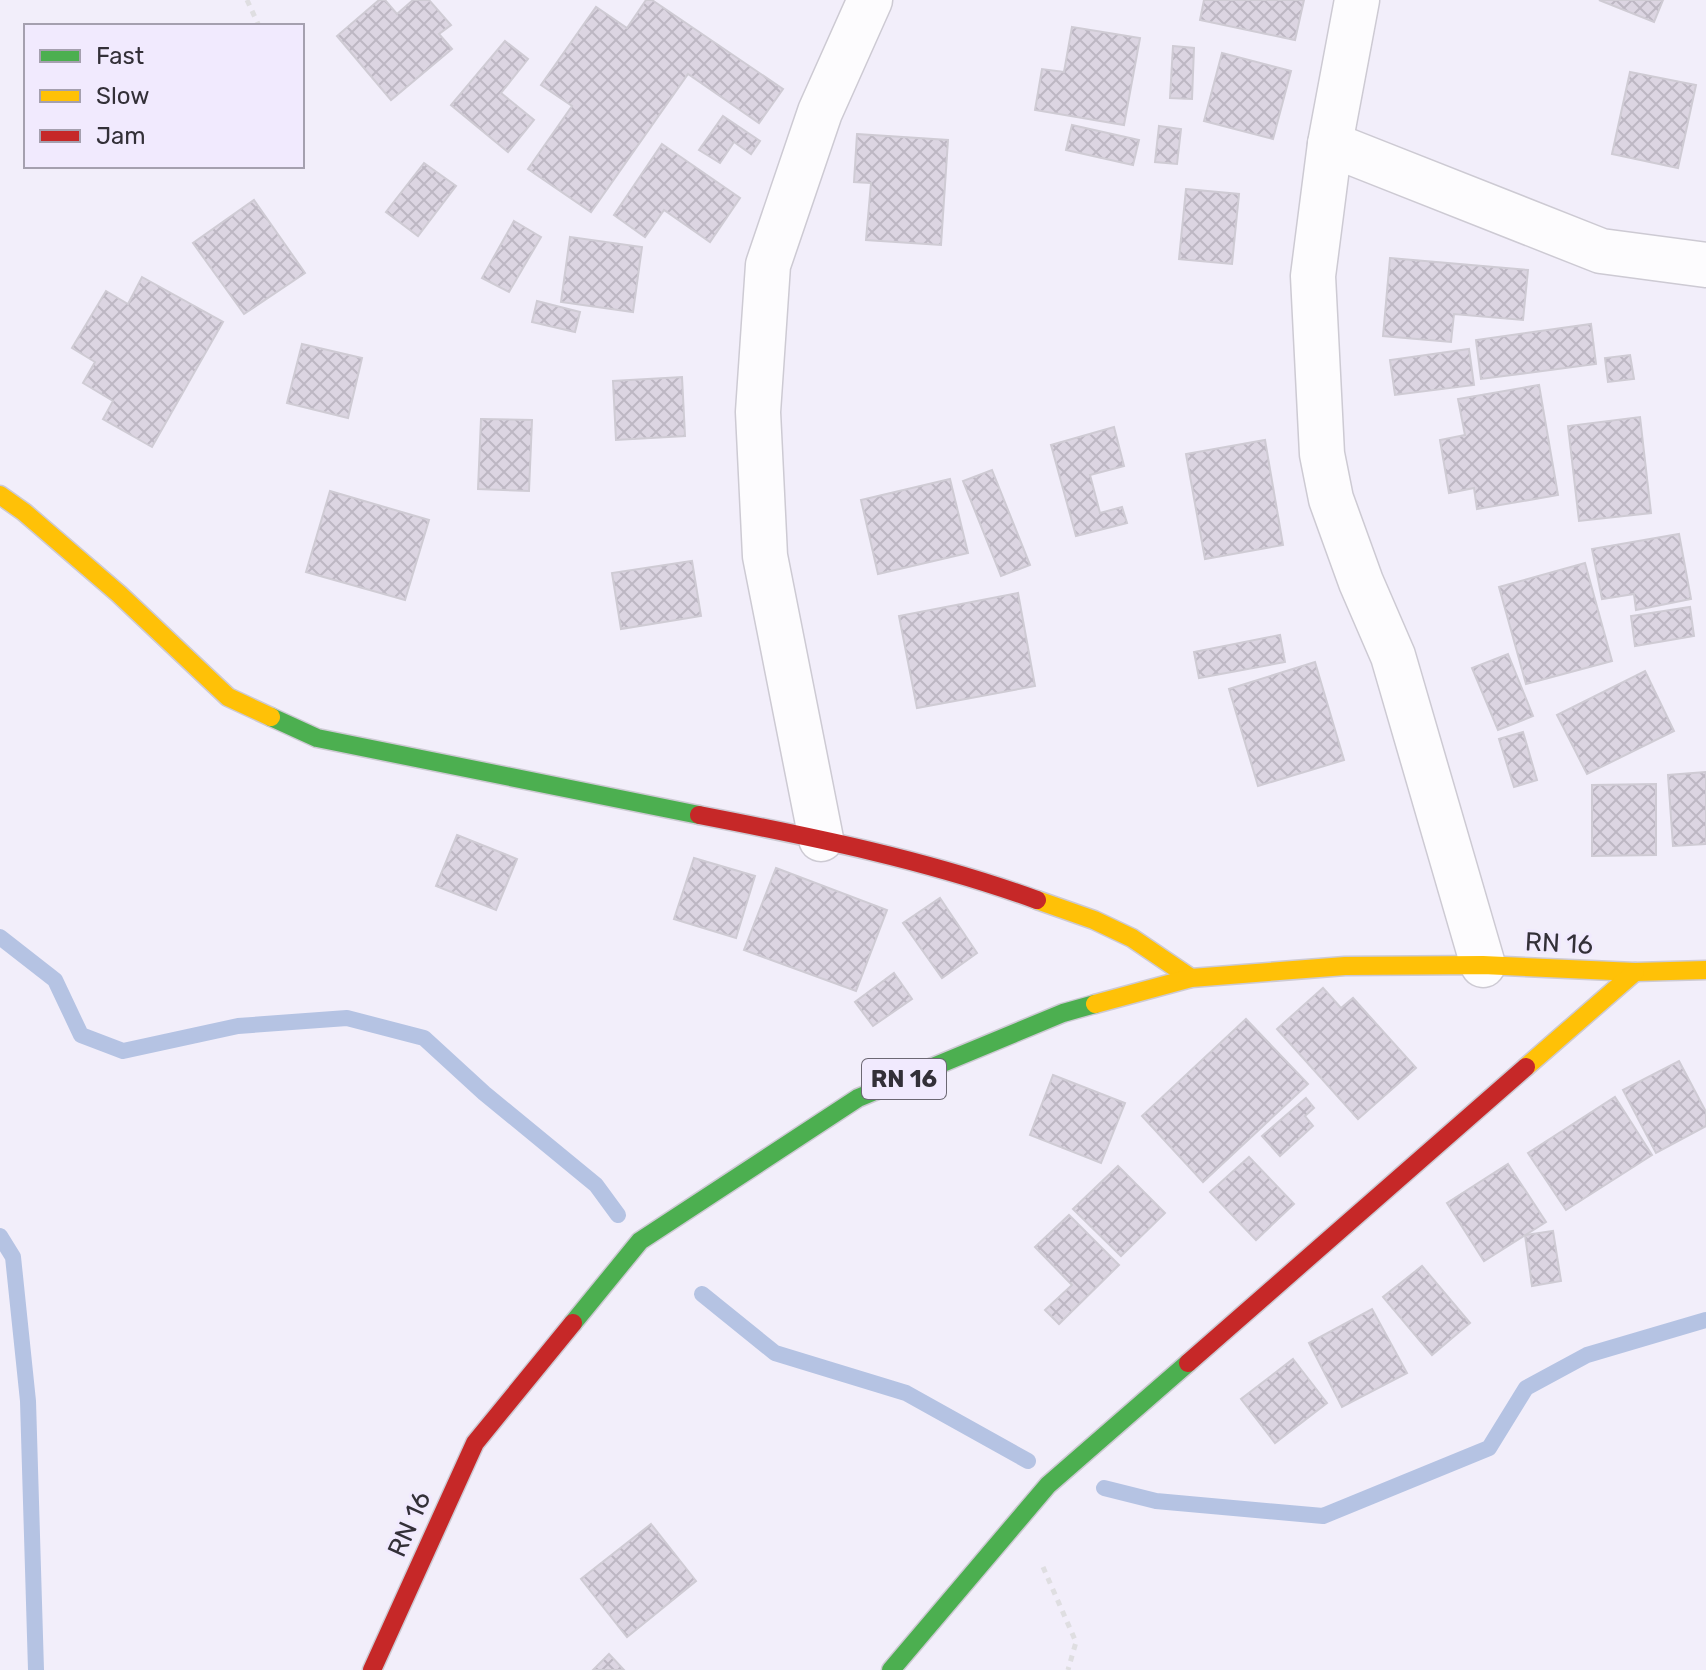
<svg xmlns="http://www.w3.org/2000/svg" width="1706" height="1670" viewBox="0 0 1706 1670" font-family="Rubik,sans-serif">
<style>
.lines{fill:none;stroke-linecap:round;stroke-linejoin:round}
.stream{stroke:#b5c3e3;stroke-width:16}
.building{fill:url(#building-cross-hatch);stroke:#cfcbd4;stroke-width:2}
.street-casing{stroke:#cdcad3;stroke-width:47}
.fast-casing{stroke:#cdcad3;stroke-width:21}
.slow-casing{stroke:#cdcad3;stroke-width:21}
.jam-casing{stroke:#cdcad3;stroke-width:21}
.path{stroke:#dfdee1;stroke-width:5;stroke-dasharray:6 6;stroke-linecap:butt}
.street{stroke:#fdfcfe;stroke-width:44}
.fast{stroke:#4caf50;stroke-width:18}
.slow{stroke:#ffc107;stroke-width:18}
.jam{stroke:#c62828;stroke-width:18}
.labels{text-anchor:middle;stroke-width:6;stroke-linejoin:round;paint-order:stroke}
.shield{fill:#f1eafe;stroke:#6c6873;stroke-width:2}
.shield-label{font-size:24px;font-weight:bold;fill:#333038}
.street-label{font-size:26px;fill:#333038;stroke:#f1eafe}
</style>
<defs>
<pattern id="building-cross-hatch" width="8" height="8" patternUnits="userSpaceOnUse" patternTransform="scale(2)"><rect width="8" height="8" fill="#dcd5e2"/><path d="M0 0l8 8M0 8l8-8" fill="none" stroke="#bdb7c3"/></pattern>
</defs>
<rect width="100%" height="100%" fill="#f2eefa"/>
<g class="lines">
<g class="stream">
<path d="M0 937 55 980 81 1035 123 1051 238 1026 347 1018 424 1038 484 1093 596 1185 618 1215"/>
<path d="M0 1236 13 1257 28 1401 36 1670"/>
<path d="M702 1294 775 1353 906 1393 1028 1461"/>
<path d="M1104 1488 1156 1501 1323 1516 1489 1448 1526 1388 1587 1355 1706 1320"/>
</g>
</g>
<g class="building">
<path d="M379 0H385L397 14 413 0H429L451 25 439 34 452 49 391 100 337 36Z"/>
<path d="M646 0H652L783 89 759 123 688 74 591 212 528 169 572 106 541 85 596 7 627 28Z"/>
<path d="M1204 0H1304L1295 40 1200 20Z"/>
<path d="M1599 0H1663L1654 22Z"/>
<path d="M1072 27 1140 38 1124 125 1035 110 1042 69 1064 72Z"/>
<path d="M505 41 528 59 501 93 534 120 508 152 451 105Z"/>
<path d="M1173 46 1194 48 1192 99 1170 98Z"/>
<path d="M1222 53 1291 71 1273 139 1204 121Z"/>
<path d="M1630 72 1696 85 1678 168 1612 154Z"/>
<path d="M723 116 760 141 751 154 734 142 720 163 699 150Z"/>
<path d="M1072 125 1139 140 1133 165 1066 150Z"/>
<path d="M1159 126 1181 129 1177 164 1155 162Z"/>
<path d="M857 134 948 140 941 245 866 240 871 183 854 182Z"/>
<path d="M662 144 740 198 710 242 664 210 645 237 614 215Z"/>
<path d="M424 163 456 186 418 236 386 212Z"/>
<path d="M1186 189 1239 194 1232 264 1179 259Z"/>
<path d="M254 200 305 273 244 314 193 243Z"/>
<path d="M514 221 541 237 509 292 482 278Z"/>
<path d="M570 237 642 247 633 312 561 302Z"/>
<path d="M1390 258 1528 270 1523 320 1454 314 1451 342 1383 336Z"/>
<path d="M142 277 223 322 152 447 103 419 113 401 83 383 95 362 72 348 106 291 128 304Z"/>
<path d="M537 301 580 312 575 332 532 322Z"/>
<path d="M1591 324 1596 364 1481 379 1476 340Z"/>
<path d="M302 344 362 358 348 418 287 403Z"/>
<path d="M1469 349 1474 385 1395 395 1390 360Z"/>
<path d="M1630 355 1634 379 1608 382 1605 358Z"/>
<path d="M682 377 685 436 616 440 613 381Z"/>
<path d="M1539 385 1558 495 1477 509 1474 488 1449 493 1440 440 1465 435 1458 399Z"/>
<path d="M1640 417 1651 513 1579 521 1568 426Z"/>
<path d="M481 419 532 420 529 491 478 489Z"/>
<path d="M1114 427 1124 466 1090 475 1100 513 1122 507 1127 523 1076 536 1051 445Z"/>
<path d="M1265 440 1283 545 1205 559 1186 454Z"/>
<path d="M992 470 1030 565 1001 576 963 481Z"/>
<path d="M950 479 968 553 878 574 861 500Z"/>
<path d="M330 491 429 520 405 600 306 572Z"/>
<path d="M1679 534 1691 599 1636 610 1634 594 1602 599 1592 549Z"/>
<path d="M692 561 701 616 621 629 612 573Z"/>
<path d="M1585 563 1612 661 1526 684 1499 587Z"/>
<path d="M1018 593 1035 686 917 708 899 616Z"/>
<path d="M1690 607 1694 636 1635 646 1631 616Z"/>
<path d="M1280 635 1285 662 1199 678 1194 652Z"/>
<path d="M1508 654 1533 716 1498 730 1472 668Z"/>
<path d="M1315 662 1344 760 1258 786 1229 689Z"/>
<path d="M1645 671 1674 731 1587 774 1557 715Z"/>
<path d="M1523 732 1537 780 1514 787 1499 739Z"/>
<path d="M1706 772V844L1673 846 1668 775Z"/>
<path d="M1656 784V855L1592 856V785Z"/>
<path d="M457 835 517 859 496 910 436 886Z"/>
<path d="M694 858 755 876 736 938 674 919Z"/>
<path d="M776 868 887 910 856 991 744 950Z"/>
<path d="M940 898 977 953 942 978 903 923Z"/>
<path d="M894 973 912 999 873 1026 855 1002Z"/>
<path d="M1323 988 1341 1008 1353 998 1416 1068 1358 1119 1277 1029Z"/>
<path d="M1246 1019 1308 1084 1203 1182 1142 1116Z"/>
<path d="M1679 1061 1706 1112V1126L1656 1153 1623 1090Z"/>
<path d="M1053 1075 1125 1103 1101 1163 1030 1135Z"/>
<path d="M1615 1097 1652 1155 1566 1210 1528 1153Z"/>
<path d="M1306 1098 1314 1108 1305 1116 1313 1126 1280 1156 1262 1136Z"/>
<path d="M1249 1157 1294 1204 1256 1240 1210 1192Z"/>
<path d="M1508 1164 1546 1222 1484 1261 1447 1203Z"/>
<path d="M1118 1166 1165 1213 1121 1256 1073 1209Z"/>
<path d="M1069 1215 1119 1265 1059 1324 1045 1310 1072 1285 1035 1247Z"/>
<path d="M1553 1231 1561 1281 1532 1286 1525 1235Z"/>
<path d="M1422 1266 1470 1323 1432 1355 1383 1297Z"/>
<path d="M1372 1309 1407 1373 1342 1407 1309 1343Z"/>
<path d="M1293 1359 1327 1403 1275 1443 1241 1399Z"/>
<path d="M651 1524 696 1581 627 1637 581 1579Z"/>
<path d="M609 1654 624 1670H593Z"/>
</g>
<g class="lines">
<g class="street-casing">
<g id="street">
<path d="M1357 0 1330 144 1313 276 1322 454 1331 499 1361 582 1393 656 1483 965"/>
<path d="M1330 144 1601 251 1706 265"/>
<path d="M821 839 765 556 758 412 768 265 820 112 870 0"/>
</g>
</g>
<g class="fast-casing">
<g id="fast">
<path d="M271 717 317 738 699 815"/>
<path d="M573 1323 640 1241 858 1098 1063 1013 1095 1004"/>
<path d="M891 1670 1048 1485 1188 1363"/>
</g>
</g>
<g class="slow-casing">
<g id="slow">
<path d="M0 495 24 512 119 594 228 697 271 717"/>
<path d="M1037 900 1094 920 1132 938 1191 978"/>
<path d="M1095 1004 1191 978 1345 966 1483 965 1635 972 1706 970"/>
<path d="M1526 1067 1635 972"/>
</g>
</g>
<g class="jam-casing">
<g id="jam">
<path d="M699 815C813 837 927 860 1037 900"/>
<path d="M1188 1363 1526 1067"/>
<path d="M372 1670 475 1443 573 1323"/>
</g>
</g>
<g class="path">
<path d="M247 0 259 26"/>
<path d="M1043 1567 1076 1642 1068 1670"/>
</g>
<use href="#street" class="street"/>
<use href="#fast" class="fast"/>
<use href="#slow" class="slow"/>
<use href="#jam" class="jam"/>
</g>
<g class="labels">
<rect class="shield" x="862" y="1059" width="84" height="40" rx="6"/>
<g class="shield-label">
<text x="904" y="1087">RN 16</text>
</g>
<g class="street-label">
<text transform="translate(1559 943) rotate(3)" y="9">RN 16</text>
<text transform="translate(409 1524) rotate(-66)" y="9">RN 16</text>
</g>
</g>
<rect x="24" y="24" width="280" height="144" fill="#f1eafe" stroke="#a5a0af" stroke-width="2"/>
<rect x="40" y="50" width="40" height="12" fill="#4caf50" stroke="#a5a0af" stroke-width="2"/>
<text x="96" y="64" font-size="24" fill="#333038">Fast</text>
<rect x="40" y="90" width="40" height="12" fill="#ffc107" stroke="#a5a0af" stroke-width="2"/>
<text x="96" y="104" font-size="24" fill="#333038">Slow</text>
<rect x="40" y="130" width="40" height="12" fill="#c62828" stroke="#a5a0af" stroke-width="2"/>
<text x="96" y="144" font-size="24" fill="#333038">Jam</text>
</svg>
